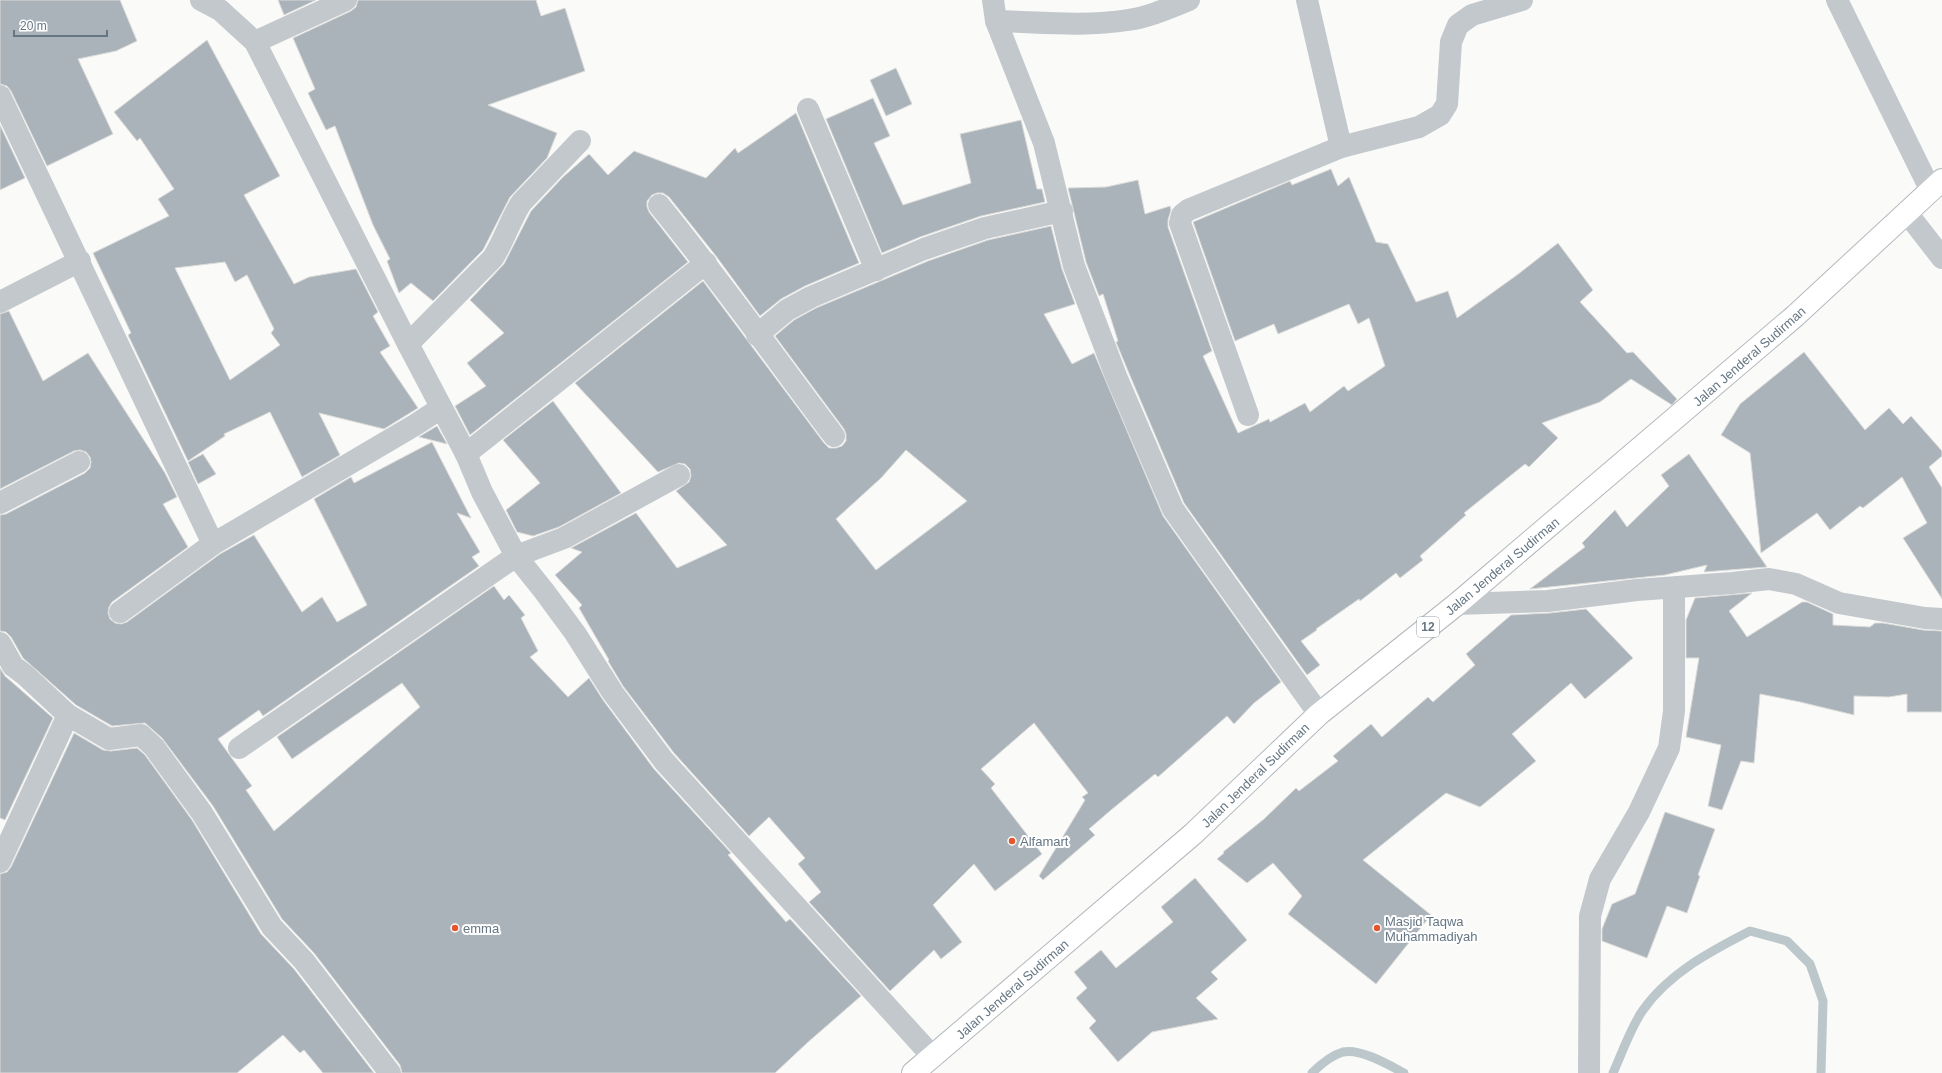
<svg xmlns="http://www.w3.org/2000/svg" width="1942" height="1073" viewBox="0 0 1942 1073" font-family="Helvetica,sans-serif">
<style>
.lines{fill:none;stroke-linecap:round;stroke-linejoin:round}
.stream{stroke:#bbc7cb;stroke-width:9}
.building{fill:#aab3b9;stroke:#dcdcda;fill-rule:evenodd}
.highway-casing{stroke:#b4b9bd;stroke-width:24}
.minor{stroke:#c3c8cc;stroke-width:22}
.highway{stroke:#fff;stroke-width:22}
.poi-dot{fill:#e4572e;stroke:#fff;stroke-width:1.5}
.labels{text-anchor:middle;stroke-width:4;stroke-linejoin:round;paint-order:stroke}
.shield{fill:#fff;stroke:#939fa8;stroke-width:1}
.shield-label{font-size:12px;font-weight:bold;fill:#657683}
.street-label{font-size:13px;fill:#657683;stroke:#fff}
.poi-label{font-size:13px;fill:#657683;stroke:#fff;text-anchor:start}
</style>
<rect width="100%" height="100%" fill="#fafaf8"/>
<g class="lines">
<g class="stream">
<path d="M1312 1073C1320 1065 1332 1055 1343 1052 1360 1048 1389 1065 1404 1073"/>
<path d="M1613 1073C1621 1055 1632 1025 1643 1010 1669 973 1711 951 1750 931L1787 941 1810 964 1823 1001 1821 1073"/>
</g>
</g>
<g class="building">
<path d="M0 0H120L137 41 116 51 78 59 113 134 47 166 11 91 7 86 0 84Z"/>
<path d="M278 0H316L284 15Z"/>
<path d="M358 0H536L541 16 565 8 585 71 488 105 557 133 547 158 510 197 483 250 433 301 411 283 399 293 387 261 390 259 373 225 335 126 326 130 308 93 315 89 293 38 351 11 356 7Z"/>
<path d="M207 40 280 176 244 195 294 284 309 277 356 269 378 312 373 316 390 346 380 352 418 408 384 429 319 413 340 455 302 477 270 412 224 434 225 436 188 461 128 335 131 333 93 253 169 216 158 199 174 189 140 138 137 141 114 112ZM225 262 235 282 247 275 274 329 271 333 280 345 230 380 175 268Z"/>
<path d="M896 68 912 104 886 116 870 80Z"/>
<path d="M873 98 890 136 874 143 903 205 971 183 960 134 1021 120 1037 189H1042L1045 202 981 216 920 237 882 253 826 119Z"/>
<path d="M796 113 859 263 805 286 781 299 760 316 716 256 669 197 663 193H657L652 195 647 201V207L649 212 688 262 470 435 455 406 486 386 467 363 504 333 470 300 504 264 531 211 563 177 589 154 608 175 634 151 706 178 735 148 738 153Z"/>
<path d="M0 125 25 178 0 190Z"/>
<path d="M1331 169 1338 186 1349 177 1376 242 1388 244 1416 302 1448 291 1457 318 1517 275 1558 243 1593 290 1580 302 1627 353 1633 352 1677 399 1672 405 1631 379 1600 402 1542 423 1558 438 1529 467 1525 464 1464 513 1466 515 1420 556 1423 560 1400 578 1396 573 1360 601 1359 599 1316 629 1317 630 1301 641 1320 665 1307 675 1184 503 1128 371 1116 342 1118 341 1103 294 1099 296 1086 262 1068 188 1106 187 1138 180 1145 214 1170 206 1171 210 1168 220V227L1212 351 1203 356 1238 433 1269 419 1270 422 1305 403 1310 412 1344 386 1348 391 1385 366 1369 318 1358 324 1349 304 1278 334 1274 324 1235 341 1193 222 1290 181 1292 185Z"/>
<path d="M1051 226 1062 269 1075 304 1044 314 1072 364 1094 353 1163 516 1281 682 1254 703 1234 724 1227 716 1158 777 1155 774 1111 810 1089 829 1095 835 1043 880 1039 876 1085 800 1082 797 1088 793 1034 723 981 769 995 784 991 788 1042 854 995 891 974 864 933 905 962 942 941 959 934 950 890 991 809 902 821 892 798 864 805 858 769 817 749 836 674 753 623 686 608 661 609 660 579 608 582 605 555 575 582 552 571 548 636 513 677 568 727 545 676 491 689 482 691 476 690 469 685 464 679 463 658 472 575 383 703 281 824 443 829 448H836L842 446 846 441V434L844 429 775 336 794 320 816 308 928 261 988 240ZM906 450 967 501 876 570 836 519 881 478Z"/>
<path d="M9 311 43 381 88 353 165 473 177 497 163 504 188 547 112 602 109 607 108 613 110 619 115 623 121 624 127 622 220 554 254 535 302 612 322 597 337 622 367 605 314 499 351 477 354 483 432 442 471 518 457 513 480 552 472 557 479 566 263 716 259 710 218 739 252 786 246 790 274 831 420 707 402 683 292 759 277 737 494 586 504 600 509 595 525 615 521 618 538 651 530 657 568 697 589 678 603 700 654 769 731 853 728 855 786 922 790 919 861 996 807 1043 775 1073H402L400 1065 314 953 282 919 213 806 162 738 145 723 112 726 76 705 23 658 11 637 6 632 0 631V515L6 514 85 473 90 468 91 462 90 457 86 452 80 450 74 451 0 489V314Z"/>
<path d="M1804 352 1865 430 1889 408 1903 424 1911 416 1942 451V456L1929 467 1942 488V599L1903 538 1927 523 1902 477 1863 508 1860 506 1830 530 1817 513 1761 553 1750 453 1721 435 1740 404Z"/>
<path d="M553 401 621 493 559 527 533 536 517 532 506 510 540 483 503 440Z"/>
<path d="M437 426 447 444 419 437 422 435Z"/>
<path d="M203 454 216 474 198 484 188 462Z"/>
<path d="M1689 454 1767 567 1704 572 1707 565 1665 575 1530 589 1585 547 1582 543 1615 510 1627 527 1669 486 1661 475Z"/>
<path d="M1752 593 1729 611 1747 637 1802 602H1807L1833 614V625L1870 627 1875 623H1883L1923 630 1942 631V712H1907V694L1889 697 1854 696V715L1800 702 1760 694 1754 763 1741 761 1722 810 1708 806 1721 745 1686 737 1699 658H1686V620L1695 598Z"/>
<path d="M1586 609 1633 658 1585 699 1571 683 1512 734 1536 761 1480 807 1446 793 1363 860 1431 915 1376 984 1288 914 1302 896 1273 863 1247 883 1217 859 1224 853 1223 852 1264 819 1296 788 1299 791 1338 761 1333 756 1371 724 1382 737 1428 697 1433 702 1475 665 1466 654 1511 615 1550 613Z"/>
<path d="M0 668 5 676 53 718 5 820 0 818Z"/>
<path d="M74 733 103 750 111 751 137 748 145 755 192 820 261 934 294 969 374 1073H323L304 1050 300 1053 283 1035 237 1073H0V874L7 872 11 867Z"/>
<path d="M1665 812 1715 829 1698 875 1700 876 1687 913 1667 906 1647 958 1602 941V929L1612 904 1635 894Z"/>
<path d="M1195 878 1247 940 1211 972 1218 979 1196 998 1218 1019 1152 1032 1118 1062 1089 1028 1096 1021 1076 998 1087 988 1074 972 1101 950 1116 968 1173 922 1161 907Z"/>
</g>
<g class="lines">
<g class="highway-casing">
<path id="highway" d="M913 1073 1193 834 1319 714 1457 604 1795 316 1942 180"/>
</g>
<g class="minor">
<path d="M201 0 220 10 255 42 408 344 466 454 482 492 516 556 544 591 575 633 613 693 664 761 933 1057"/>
<path d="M993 0 996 21 1044 143 1074 266 1116 376 1173 509 1319 714"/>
<path d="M1307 0 1341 147"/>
<path d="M1837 0 1931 191"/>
<path d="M996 21C1039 22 1085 27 1128 20 1149 17 1169 8 1189 0"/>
<path d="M255 42 346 0"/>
<path d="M0 96 213 544"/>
<path d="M808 109 876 270"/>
<path d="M659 205C720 280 776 359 834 436"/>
<path d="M1907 213 1942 258"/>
<path d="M0 302 80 261"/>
<path d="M757 335 787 310 811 297 924 249 985 228 1062 211"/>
<path d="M408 344 493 258C504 240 510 221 521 203L580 141"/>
<path d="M1248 415 1180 223 1182 215 1188 210 1341 147 1419 127 1440 115 1447 104 1451 42 1458 25 1472 15 1522 0"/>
<path d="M466 454 706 263"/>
<path d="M0 503 79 462"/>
<path d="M1457 604 1548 601 1637 590 1732 583 1769 579 1796 584 1839 603 1925 618 1942 619"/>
<path d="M120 612 213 544 415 425 441 408"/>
<path d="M0 643 13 666 25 675 68 715 109 739 141 735 154 747 202 813 272 927 304 961 390 1073"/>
<path d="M239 748 516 556 564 538 679 475"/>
<path d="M0 862 68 715"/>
<path d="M1589 1073 1590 916 1600 879 1639 812 1669 748 1674 711V588"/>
</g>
<use href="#highway" class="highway"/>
</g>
<g class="poi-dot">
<circle cx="1012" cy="841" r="4"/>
<circle cx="455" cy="928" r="4"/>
<circle cx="1377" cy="928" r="4"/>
</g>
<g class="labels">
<rect class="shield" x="1417" y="617" width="22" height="20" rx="3"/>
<g class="shield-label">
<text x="1428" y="631">12</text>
</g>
<g class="street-label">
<text transform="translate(1749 356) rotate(-41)" y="5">Jalan Jenderal Sudirman</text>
<text transform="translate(1502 566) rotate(-40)" y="5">Jalan Jenderal Sudirman</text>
<text transform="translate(1255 775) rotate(-44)" y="5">Jalan Jenderal Sudirman</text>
<text transform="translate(1012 989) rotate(-41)" y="5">Jalan Jenderal Sudirman</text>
</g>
<g class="poi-label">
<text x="1020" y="846">Alfamart</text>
<text x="1385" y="926">Masjid Taqwa<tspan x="1385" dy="15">Muhammadiyah</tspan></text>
<text x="463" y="933">emma</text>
</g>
</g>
<path d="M14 30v6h93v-6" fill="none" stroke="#657683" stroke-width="2"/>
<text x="20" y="30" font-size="12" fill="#657683" stroke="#ffffff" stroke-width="3" paint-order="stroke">20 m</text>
</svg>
